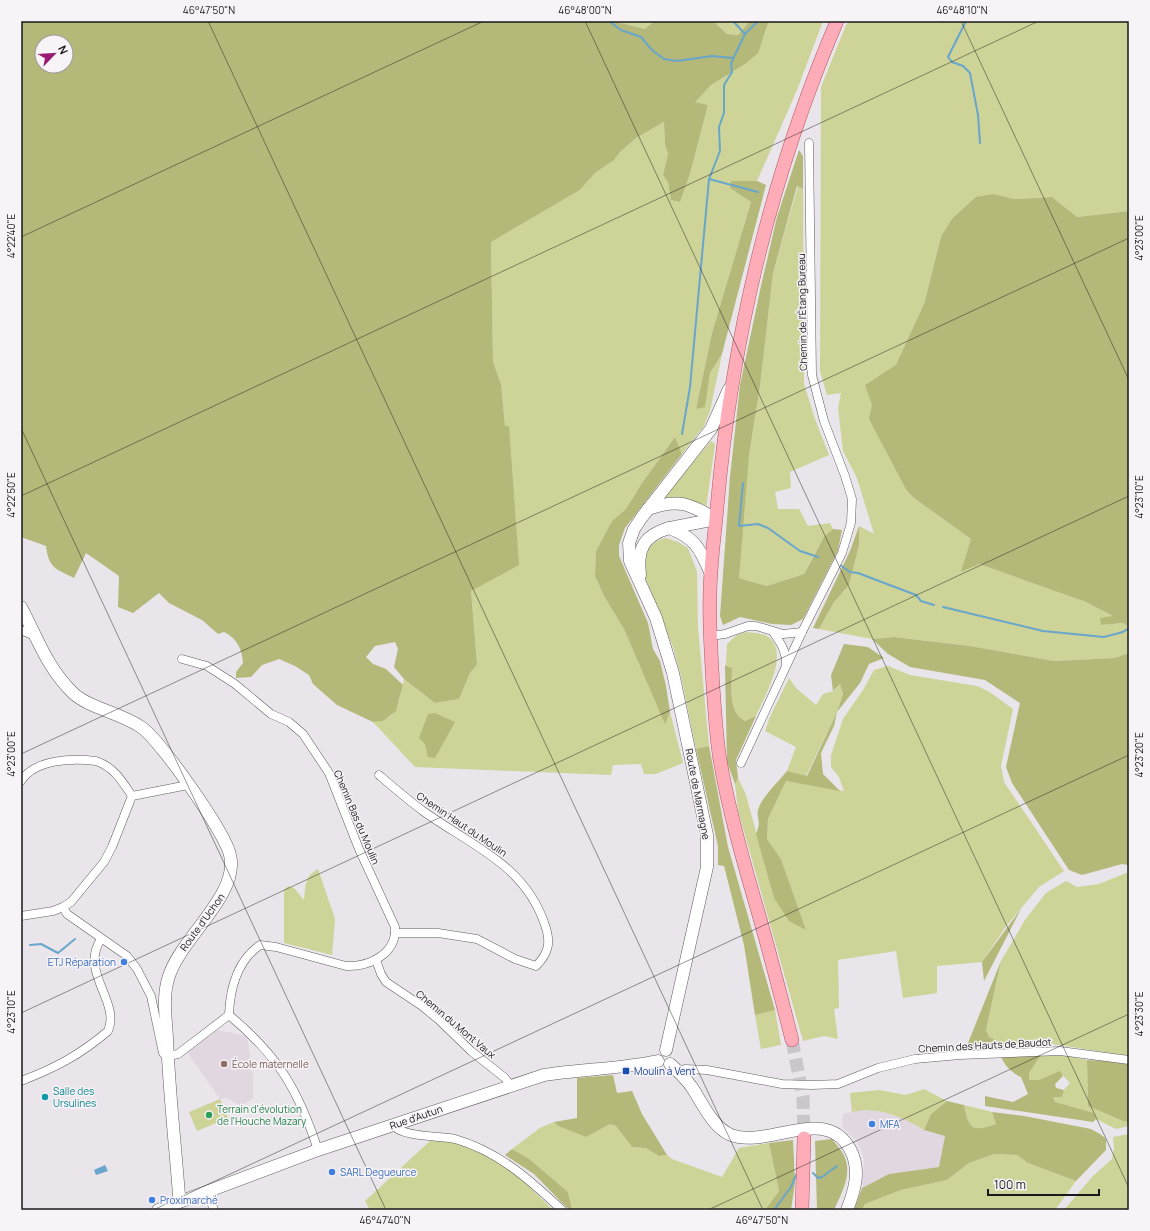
<svg xmlns="http://www.w3.org/2000/svg" width="1150" height="1231" viewBox="0 0 1150 1231" font-family="Manrope,sans-serif">
<style>
.built{fill:#e1d7e1}
.green{fill:#ced397}
.forest{fill:#b4b879;fill-rule:evenodd}
.water{fill:#68a6cb}
.lines{fill:none;stroke-linecap:round;stroke-linejoin:round}
.stream{stroke:#68a6cb;stroke-width:2}
.primary-tunnel{stroke:#cac6cb;stroke-width:13;stroke-dasharray:13 6;stroke-linecap:butt}
.street-casing{stroke:#605c60;stroke-width:9}
.secondary-casing{stroke:#605c60;stroke-width:13}
.primary-casing{stroke:#ae5562;stroke-width:14}
.street{stroke:#fff;stroke-width:8}
.secondary{stroke:#fff;stroke-width:12}
.primary{stroke:#feadb8;stroke-width:13}
.ticks{fill:none;stroke:#1a181a;stroke-width:1;stroke-opacity:0.45}
.shop-dot{fill:#3f7fe0;stroke:#f7f3f7;stroke-width:1.5}
.education-dot{fill:#8d6e63;stroke:#f7f3f7;stroke-width:1.5}
.transit-dot{fill:#1a4fb4;stroke:#f7f3f7;stroke-width:1.5}
.culture-dot{fill:#0f9aa8;stroke:#f7f3f7;stroke-width:1.5}
.leisure-dot{fill:#2e9e5b;stroke:#f7f3f7;stroke-width:1.5}
.labels{text-anchor:middle;stroke-width:3;stroke-linejoin:round;paint-order:stroke}
.street-label{font-size:10px;fill:#1a181a;stroke:#f7f3f7}
.shop-label{font-size:10px;fill:#366cbe;stroke:#f7f3f7;text-anchor:start}
.education-label{font-size:10px;fill:#785e54;stroke:#f7f3f7;text-anchor:start}
.transit-label{font-size:10px;fill:#164399;stroke:#f7f3f7;text-anchor:start}
.culture-label{font-size:10px;fill:#0d838f;stroke:#f7f3f7;text-anchor:start}
.leisure-label{font-size:10px;fill:#27864d;stroke:#f7f3f7;text-anchor:start}
.neatline{fill:none;stroke:#1a181a;stroke-width:1.5}
.ticks-label{font-size:10px;text-anchor:middle;fill:#1a181a}
</style>
<rect width="100%" height="100%" fill="#e9e5ea"/>
<g class="built">
<path d="M217 1030 247 1036 253 1076V1099L241 1106 227 1098 220 1099 187 1052Z"/>
<path d="M859 1110 882 1112 910 1121 924 1130 945 1136 939 1167 889 1174 862 1188 864 1161 862 1152 855 1139 842 1127 843 1114Z"/>
</g>
<g class="green">
<path d="M613 21H654L645 29Z"/>
<path d="M713 21H750L738 35 727 34Z"/>
<path d="M769 21H823L797 90 757 181 731 182 730 188 751 202 712 333 696 409 705 406 710 373 722 354 710 411 704 426 682 454 675 437 642 483 626 509 612 521 596 551 595 576 604 596 624 629 665 723 670 712 683 763 656 774H644L641 764 613 765 611 775 415 767 373 722C399 720 399 701 404 679L435 703 459 699 470 673 477 663 471 591 509 426H505L501 384 493 362 491 242 580 190 595 173 614 160 620 152 636 138 664 122 665 144 668 154 663 175 668 182 671 200 680 202 690 174 708 105 694 102 711 85 745 64 764 37Z"/>
<path d="M850 21H1129V211L1077 217 1052 197 1014 199 994 194 941 237 924 304 896 366 865 385 907 491 914 498 971 539 979 564 1086 602 1113 616 1101 625 1123 623 1129 627V653L1115 658 1054 661 970 646 894 637 872 639 819 629 834 602 849 585 859 545V526L874 534 857 478 843 451 838 408 841 393 827 395 820 371 821 87 846 25Z"/>
<path d="M798 186 803 189 804 384 815 419 829 455 790 472 791 488 775 492 778 509H799L808 526 830 523 833 529C819 542 812 558 804 574L767 586 739 578 741 525 749 455 760 386 773 273Z"/>
<path d="M711 441 715 444 706 509C688 500 681 496 660 500Z"/>
<path d="M666 538 678 542 688 548 697 572 698 628 709 746 696 749 681 676 673 647 643 572C642 554 649 542 666 538Z"/>
<path d="M746 632C752 633 760 633 765 635 793 649 764 697 756 716L745 721C727 713 732 685 732 668L726 665 727 644 737 635Z"/>
<path d="M888 666 910 675 977 686 988 691 1013 709 1001 766 1004 782 1064 871 1039 887 1007 925 982 962 937 966V993L903 998 896 951 838 960 839 1008 834 1009 838 1039 824 1036 803 1041 738 810 735 784 738 778 746 795 774 898 806 930 781 859 767 839 768 819 786 781 844 791 839 777 831 767V755L843 719 863 690 874 670Z"/>
<path d="M789 678 796 688 816 705 823 694 834 691 840 684 843 694 837 712 806 776 787 771 796 747 765 731 770 717Z"/>
<path d="M318 869 335 919 332 955 284 943V890L288 886 294 888 304 900C306 885 304 877 318 869Z"/>
<path d="M1126 873H1129V1056L1052 1044 999 1047 997 1041 989 1037 986 1030 1001 961 1025 920 1046 893 1066 881 1077 887 1099 884Z"/>
<path d="M775 1010 781 1045 761 1049 755 1015Z"/>
<path d="M1041 1055H1063L1087 1060 1088 1106 1123 1121 1129 1122V1126L1116 1129 1096 1119 1094 1113 1055 1102 1053 1097H1062L1064 1090 1070 1083 1060 1072 1039 1080H1029V1073Z"/>
<path d="M924 1089 947 1101 931 1114 924 1130C903 1117 877 1106 852 1112L850 1093 879 1090 906 1095Z"/>
<path d="M220 1099 228 1118 197 1131 189 1112Z"/>
<path d="M964 1105 992 1112 996 1124C973 1132 969 1130 964 1105Z"/>
<path d="M554 1122 559 1126 586 1137 610 1124 616 1126 632 1147 646 1148 659 1156 667 1155 672 1159 722 1177 739 1148 769 1143 779 1191 765 1210H572L568 1192 528 1158 512 1149 540 1128Z"/>
<path d="M1129 1134V1210H1064L1093 1176 1112 1159 1114 1149 1113 1137Z"/>
<path d="M431 1140C447 1142 464 1144 479 1150 508 1163 531 1189 553 1210H370L365 1201Z"/>
<path d="M994 1154 1017 1155 1028 1163 1076 1181 1055 1210H862L865 1204 901 1190 947 1180 969 1163Z"/>
</g>
<g class="forest">
<path d="M21 21H613L645 29 654 21H713L727 34 738 35 750 21H769L758 53 745 64 711 85 695 102 708 105 690 174 680 202 671 200 668 182 663 175 668 154 665 144 664 122 636 138 620 152 614 160 595 173 580 190 491 242 493 362 501 384 505 426H509L519 565 471 591 477 664 470 673 459 699 435 703 404 679 394 667 398 649 395 642 375 646 366 657 373 664 386 669 403 685 396 711 383 721 373 722 337 705 313 684 309 675 295 666 279 659 262 665 251 677 236 678V672L243 663C242 649 237 638 224 632L218 634 202 620 169 603 159 593 133 613 118 607 119 576 86 553 74 578C55 568 49 569 46 546L21 537ZM42 42H66V66H42Z"/>
<path d="M799 150 803 156V189L797 186 773 273 760 386 749 455 739 578 767 586 804 574 824 537 833 529 842 530 838 550 803 619 791 625 772 624 740 617 723 625 720 616 730 477 740 385 761 286 777 217Z"/>
<path d="M731 181H757L766 185 722 354 710 373 705 407 696 409 712 333 751 202 730 188Z"/>
<path d="M994 194 1014 199 1052 197 1077 217 1129 211V627L1123 623 1101 625 1100 618 1113 616 1086 602 979 564 961 572 971 539 914 498 907 491 869 419 872 405 865 385 896 365 924 304 941 237 952 219 976 197Z"/>
<path d="M675 437 682 454 625 528 619 545V556L648 623 653 649 660 661 666 686 670 712 665 724 624 629 604 596 595 576 596 551 612 521 626 509 642 483Z"/>
<path d="M859 526V545L849 585 834 602 819 629 813 628 850 551Z"/>
<path d="M894 637 970 646 1054 661 1115 658 1129 653V865L1122 864 1082 875 1069 870 1012 783 1006 767 1020 703 985 680 910 667 888 654 872 639Z"/>
<path d="M844 644 868 647 884 658 869 664 860 683 837 712 834 726 821 753 823 774 840 791 786 781 768 819 767 839 781 859 806 930 789 921 774 898 756 834C762 820 756 819 758 810 761 798 779 781 787 771L807 776 837 712 843 694 840 684 833 691 831 675Z"/>
<path d="M725 665 732 668C732 684 727 713 745 721L756 716 736 760 738 778 735 784 727 762Z"/>
<path d="M435 713 455 722 435 758 428 757 425 744 419 738 428 714Z"/>
<path d="M709 746 728 847 775 1010 755 1015 744 945 724 866 718 865V846L696 749Z"/>
<path d="M1021 909 984 981 982 962Z"/>
<path d="M1001 961 986 1030 989 1037 997 1041 999 1047 966 1048Z"/>
<path d="M1041 1055 1029 1073V1080H1039L1060 1071 1063 1076 1055 1084 1056 1088 1064 1090 1062 1097H1053L1055 1102 1094 1113 1096 1119 1093 1122 985 1106V1096L1013 1102 1028 1094 1021 1077C1013 1074 1003 1064 1001 1056Z"/>
<path d="M1087 1060 1129 1062V1122L1123 1121 1088 1106Z"/>
<path d="M613 1075 617 1093 632 1091 642 1114 667 1155 659 1156 646 1148 632 1147 616 1126 610 1124 586 1137 558 1126 554 1122 577 1118V1078Z"/>
<path d="M947 1101 964 1105C969 1130 973 1132 996 1124L992 1112 1024 1116 1091 1129 1100 1134 1106 1139V1150L1076 1181 1028 1163 1017 1155 994 1154 969 1163 947 1180 901 1190 865 1204 862 1210H854L862 1188 889 1174 939 1167 945 1136 924 1130 931 1114Z"/>
<path d="M832 1139C836 1145 843 1151 845 1158 852 1176 841 1194 834 1210H817L815 1141Z"/>
<path d="M793 1140 795 1183 791 1210H765L779 1191 769 1143Z"/>
<path d="M512 1149 528 1158 568 1192 572 1210H569L534 1174 505 1155Z"/>
</g>
<path class="water" d="M105 1165 108 1171 96 1175 94 1170Z"/>
<g class="lines">
<g class="stream">
<path d="M609 21 621 30 641 37 652 50 664 59 677 61 712 56 733 58"/>
<path d="M733 21 745 34"/>
<path d="M941 21 942 22"/>
<path d="M966 21 948 57 952 62 963 66 970 73 978 115 980 143"/>
<path d="M745 34 758 21"/>
<path d="M709 179 758 192"/>
<path d="M682 434 690 387 709 179 720 151 719 127 724 113V85L732 72 731 63 745 34"/>
<path d="M743 483 739 526 758 524 768 528 800 551 818 557"/>
<path d="M840 565 850 572 858 573 916 595 921 601 934 605"/>
<path d="M943 607 1043 631 1104 637 1123 632 1129 628"/>
<path d="M30 945 41 944 58 953 75 939"/>
<path d="M813 1173 818 1178 822 1177 837 1166"/>
<path d="M774 1210 791 1187 797 1173"/>
</g>
<path class="primary-tunnel" d="M792 1040 803 1097 804 1138"/>
<g class="street-casing">
<g id="street">
<path d="M21 630 35 636"/>
<path d="M773 632C780 642 786 650 786 663"/>
<path d="M710 636 725 634 748 626H756L783 634 802 632"/>
<path d="M741 763 802 632 842 553 851 523 852 499 845 476 824 421 812 375 809 143"/>
<path d="M379 775C393 787 408 800 423 811 470 845 525 864 545 925 551 942 549 953 536 966L515 959 477 939 438 933H395"/>
<path d="M21 781C35 759 72 758 96 761 114 767 122 781 132 796"/>
<path d="M63 907 67 914 127 956 137 969 151 996 163 1053 168 1056 178 1054 229 1015C230 988 237 961 260 945L276 947 346 966C369 967 397 954 395 927L359 849 329 773 303 734 289 722 271 714 235 684 207 666 182 659"/>
<path d="M21 916 53 911 63 907 71 902 104 862 112 847 132 796 188 785"/>
<path d="M376 960 381 974 386 982 422 1006 439 1020 471 1051 505 1078 510 1085"/>
<path d="M229 1015C278 1056 298 1089 318 1150"/>
<path d="M680 1073 685 1069 707 1070 782 1084 812 1085 838 1084 878 1068 915 1059 960 1055 1060 1051 1129 1060"/>
<path d="M21 1081C55 1068 80 1055 108 1031 121 1002 79 972 101 939"/>
<path d="M393 1125C400 1137 442 1136 455 1139 498 1151 530 1180 562 1210"/>
<path d="M207 1191 214 1210"/>
</g>
</g>
<g class="secondary-casing">
<g id="secondary">
<path d="M648 509C679 498 689 504 716 519"/>
<path d="M670 528 716 519"/>
<path d="M640 575C637 549 643 536 669 528 694 537 700 548 710 572"/>
<path d="M21 607C37 637 47 668 73 693 89 708 121 713 141 727 160 740 225 832 230 855 240 894 181 938 169 976 162 996 166 1018 167 1038 169 1090 175 1143 179 1195L181 1201"/>
<path d="M666 1050 707 867V835L673 673 656 618 630 561 629 543 634 529 642 517 711 429 729 389"/>
<path d="M670 1064C678 1071 685 1078 691 1086 702 1102 712 1127 731 1135 768 1149 825 1104 850 1149 861 1169 855 1190 847 1210"/>
<path d="M158 1210 318 1150 544 1075C582 1069 620 1069 658 1061"/>
</g>
</g>
<g class="primary-casing">
<g id="primary">
<path d="M792 1040C780 993 768 945 754 898 741 853 728 807 720 760 716 736 715 711 713 687 711 649 708 610 711 572 712 554 714 537 716 519 730 347 769 180 837 21"/>
<path d="M802 1210 804 1138"/>
</g>
</g>
<use href="#street" class="street"/>
<use href="#secondary" class="secondary"/>
<use href="#primary" class="primary"/>
</g>
<path class="ticks" d="M208 21 763 1210M585 21 1129 1188M961 21 1129 380M21 237 484 21M21 428 386 1210M21 496 1039 21M21 754 1129 238M21 1013 1129 496M153 1210 1129 755M708 1210 1129 1014"/>
<g class="shop-dot">
<circle cx="124" cy="962" r="4"/>
<circle cx="872" cy="1124" r="4"/>
<circle cx="332" cy="1172" r="4"/>
<circle cx="152" cy="1200" r="4"/>
</g>
<circle class="education-dot" cx="224" cy="1064" r="4"/>
<rect class="transit-dot" x="622" y="1067" width="8" height="8" rx="2"/>
<circle class="culture-dot" cx="45" cy="1097" r="4"/>
<circle class="leisure-dot" cx="209" cy="1115" r="4"/>
<g class="labels">
<g class="street-label">
<text transform="translate(802 312) rotate(-91)" y="4">Chemin de l'Étang Bureau</text>
<text transform="translate(698 794) rotate(79)" y="4">Route de Marmagne</text>
<text transform="translate(357 817) rotate(67)" y="4">Chemin Bas du Moulin</text>
<text transform="translate(462 824) rotate(34)" y="4">Chemin Haut du Moulin</text>
<text transform="translate(202 922) rotate(-54)" y="4">Route d'Uchon</text>
<text transform="translate(456 1024) rotate(40)" y="4">Chemin du Mont Vaux</text>
<text transform="translate(985 1045) rotate(-3)" y="4">Chemin des Hauts de Baudot</text>
<text transform="translate(416 1117) rotate(-19)" y="4">Rue d'Autun</text>
</g>
<g class="shop-label">
<text x="116" y="966" text-anchor="end">ETJ Réparation</text>
<text x="880" y="1128">MFA</text>
<text x="340" y="1176">SARL Degueurce</text>
<text x="160" y="1204">Proximarché</text>
</g>
<g class="education-label">
<text x="232" y="1068">École maternelle</text>
</g>
<g class="transit-label">
<text x="634" y="1075">Moulin à Vent</text>
</g>
<g class="culture-label">
<text x="53" y="1095">Salle des<tspan x="53" dy="12">Ursulines</tspan></text>
</g>
<g class="leisure-label">
<text x="217" y="1113">Terrain d'évolution<tspan x="217" dy="12">de l'Houche Mazary</tspan></text>
</g>
</g>
<rect width="1150" height="1231" fill="none" stroke="#f7f3f7" stroke-width="44"/>
<g transform="translate(54 54) rotate(65)"><circle r="19" fill="#f7f3f7" stroke="#9f9b9f"/>
<path d="M0-3L7 15L0 10L-7 15Z" fill="#991a71"/>
<text y="-6" font-size="11" font-weight="bold" text-anchor="middle" fill="#1a181a">N</text>
</g>
<path d="M988 1189v6h111v-6" fill="none" stroke="#1a181a" stroke-width="2"/>
<text x="994" y="1189" font-size="12" fill="#1a181a" stroke="#f7f3f7" stroke-width="3" paint-order="stroke">100 m</text>
<rect x="22" y="22" width="1106" height="1187" class="neatline"/>
<g class="ticks-label">
<text x="209" y="14">46°47'50"N</text>
<text x="585" y="14">46°48'00"N</text>
<text x="962" y="14">46°48'10"N</text>
<text transform="translate(11 236) rotate(-90)" y="4">4°22'40"E</text>
<text transform="translate(1139 238) rotate(-90)" y="4">4°23'00"E</text>
<text transform="translate(11 495) rotate(-90)" y="4">4°22'50"E</text>
<text transform="translate(1139 497) rotate(-90)" y="4">4°23'10"E</text>
<text transform="translate(11 754) rotate(-90)" y="4">4°23'00"E</text>
<text transform="translate(1139 755) rotate(-90)" y="4">4°23'20"E</text>
<text transform="translate(11 1012) rotate(-90)" y="4">4°23'10"E</text>
<text transform="translate(1139 1014) rotate(-90)" y="4">4°23'30"E</text>
<text x="385" y="1224">46°47'40"N</text>
<text x="762" y="1224">46°47'50"N</text>
</g>
</svg>
